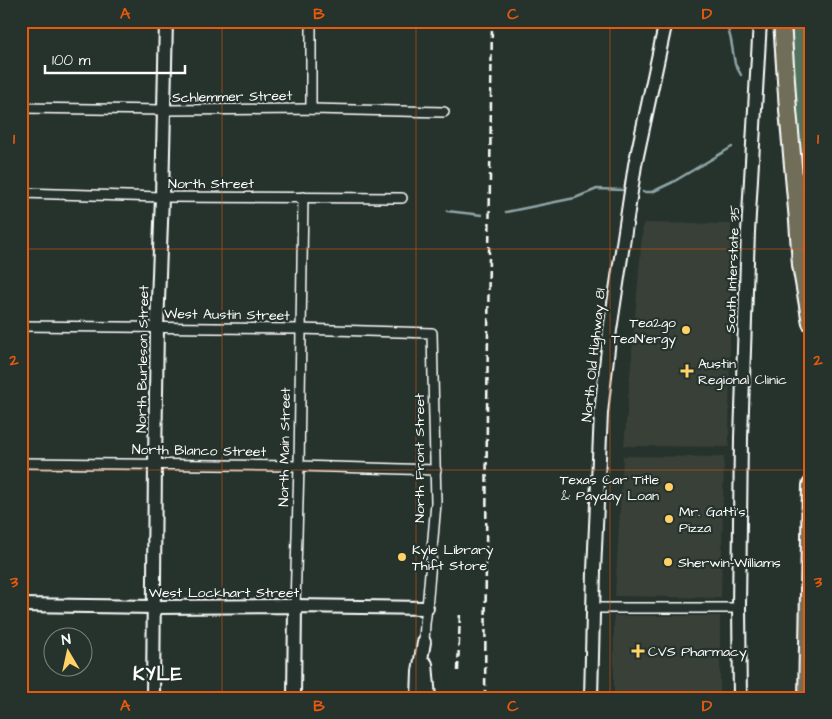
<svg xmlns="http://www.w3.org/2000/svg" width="832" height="719" viewBox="0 0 832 719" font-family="'Architects Daughter',sans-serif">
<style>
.built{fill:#393f37}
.green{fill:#51735d;stroke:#a8b9ae}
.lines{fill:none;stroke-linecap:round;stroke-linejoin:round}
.stream{stroke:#8fa5a6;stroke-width:2.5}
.street-casing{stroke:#fff;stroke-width:12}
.secondary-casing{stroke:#fff;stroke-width:16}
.highway-casing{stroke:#fff;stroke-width:20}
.street{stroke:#26332d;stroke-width:9}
.secondary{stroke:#26332d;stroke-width:12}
.highway{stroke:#706e59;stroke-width:16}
.rail{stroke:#fff;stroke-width:2.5;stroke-dasharray:8 4;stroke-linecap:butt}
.grid{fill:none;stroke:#e8590c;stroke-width:1;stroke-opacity:0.55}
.poi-dot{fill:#ffd166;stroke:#26332d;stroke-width:2}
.labels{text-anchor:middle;stroke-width:4.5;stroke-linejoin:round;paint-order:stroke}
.street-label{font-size:14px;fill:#fff;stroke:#26332d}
.poi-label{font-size:14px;fill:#fff;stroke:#26332d;text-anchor:start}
.district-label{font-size:19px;font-weight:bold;letter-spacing:1px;fill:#fff;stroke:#26332d}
.neatline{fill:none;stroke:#e8590c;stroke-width:2}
.grid-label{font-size:16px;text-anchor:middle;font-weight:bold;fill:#e8590c}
</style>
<rect width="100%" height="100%" fill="#26332d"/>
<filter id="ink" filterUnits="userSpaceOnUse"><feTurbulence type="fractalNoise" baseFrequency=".02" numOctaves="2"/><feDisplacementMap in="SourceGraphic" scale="10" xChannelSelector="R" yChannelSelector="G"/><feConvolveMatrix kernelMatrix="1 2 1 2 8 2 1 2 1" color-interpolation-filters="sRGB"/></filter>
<g filter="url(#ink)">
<g class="built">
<path d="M643 223 731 224 729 447 624 446Z"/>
<path d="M623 456 724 457 721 598 615 596Z"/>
<rect x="614" y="616" width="106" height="82"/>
</g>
<path class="green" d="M786 21H811V94L806 181H799Z"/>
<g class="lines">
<g class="stream">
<path d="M726 21 731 40 735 64 741 75"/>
<path d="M643 192H652L673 182 732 147"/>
<path d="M447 211 482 215"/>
<path d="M506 212 575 198 597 189 624 190"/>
</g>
<g class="street-casing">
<g id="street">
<path d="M311 21V109"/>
<path d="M21 108 164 110 311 109 444 112"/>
<path d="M21 193 162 197 402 198"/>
<path d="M21 326 300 329 432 333 436 503 427 608 425 624 424 642"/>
<path d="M21 463 299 466 436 470"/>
<path d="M295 606 299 466 303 197"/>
<path d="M593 608H739"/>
</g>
</g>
<g class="secondary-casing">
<g id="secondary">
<path d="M21 605 154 607 295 606 427 608"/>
<path d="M426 664 429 698"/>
<path d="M153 698 155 463 157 327 162 197 166 21"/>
<path d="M294 698 295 606"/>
<path d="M418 698 419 671 424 642"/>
<path d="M591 698 594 571 601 413 610 330 635 165 666 21"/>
<path d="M740 698 739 608 741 438 748 232 760 21"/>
</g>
</g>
<g class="highway-casing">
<g id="highway">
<path d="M782 21 788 110 798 221 801 265 811 323"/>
<path d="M807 698 811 485"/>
</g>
</g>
<use href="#street" class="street"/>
<use href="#secondary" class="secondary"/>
<use href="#highway" class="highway"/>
<g class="rail">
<path d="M458 671 460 611"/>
<path d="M485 698 487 412 492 21"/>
</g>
</g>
</g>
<path class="grid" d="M222 21V698M416 21V698M610 21V698M21 249H811M21 470H811"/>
<g class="poi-dot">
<circle cx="686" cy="330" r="5"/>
<path d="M684.5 363.5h5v5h5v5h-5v5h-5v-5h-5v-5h5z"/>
<circle cx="669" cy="487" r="5"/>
<circle cx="669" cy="519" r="5"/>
<circle cx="402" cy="557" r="5"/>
<circle cx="668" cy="562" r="5"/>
<path d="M635.5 643.5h5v5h5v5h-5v5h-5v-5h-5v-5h5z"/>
</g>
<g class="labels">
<g class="street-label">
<text transform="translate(232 96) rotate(-1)" y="5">Schlemmer Street</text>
<text x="211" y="188">North Street</text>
<text transform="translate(732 269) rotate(-88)" y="5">South Interstate 35</text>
<text transform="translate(227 314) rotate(1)" y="5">West Austin Street</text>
<text transform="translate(593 355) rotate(-84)" y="5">North Old Highway 81</text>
<text transform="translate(142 359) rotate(-89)" y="5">North Burleson Street</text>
<text transform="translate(284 447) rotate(-89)" y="5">North Main Street</text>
<text transform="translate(199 450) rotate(1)" y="5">North Blanco Street</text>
<text transform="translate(419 458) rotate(-90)" y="5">North Front Street</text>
<text x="224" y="597">West Lockhart Street</text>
</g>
<g class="poi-label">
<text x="676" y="327" text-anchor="end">Tea2go<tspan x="676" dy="16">TeaN'ergy</tspan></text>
<text x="698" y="368">Austin<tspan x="698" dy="16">Regional Clinic</tspan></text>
<text x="659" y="484" text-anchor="end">Texas Car Title<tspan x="659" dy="16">&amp; Payday Loan</tspan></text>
<text x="679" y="516">Mr. Gatti's<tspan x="679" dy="16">Pizza</tspan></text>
<text x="412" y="554">Kyle Library<tspan x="412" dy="16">Thift Store</tspan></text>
<text x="678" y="567">Sherwin-Williams</text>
<text x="648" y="656">CVS Pharmacy</text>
</g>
<g class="district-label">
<text x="158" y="680">KYLE</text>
</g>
</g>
<rect width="832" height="719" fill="none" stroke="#26332d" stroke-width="55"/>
<g transform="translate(68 652) rotate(351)"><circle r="24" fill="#26332d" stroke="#7d8581"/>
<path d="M0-4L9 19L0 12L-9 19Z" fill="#ffd166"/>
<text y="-8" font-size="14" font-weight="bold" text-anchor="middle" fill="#ffffff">N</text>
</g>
<path d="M45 65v8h140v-8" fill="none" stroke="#ffffff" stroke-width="2.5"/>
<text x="52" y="65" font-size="15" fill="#ffffff" stroke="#26332d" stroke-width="4" paint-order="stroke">100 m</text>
<rect x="28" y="28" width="776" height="664" class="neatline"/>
<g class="grid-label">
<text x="125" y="19">A</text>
<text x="319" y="19">B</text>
<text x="513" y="19">C</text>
<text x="707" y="19">D</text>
<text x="14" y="144">1</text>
<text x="818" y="144">1</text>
<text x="14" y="365">2</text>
<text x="818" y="365">2</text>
<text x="14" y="587">3</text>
<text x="818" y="587">3</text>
<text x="125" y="711">A</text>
<text x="319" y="711">B</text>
<text x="513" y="711">C</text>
<text x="707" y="711">D</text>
</g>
</svg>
